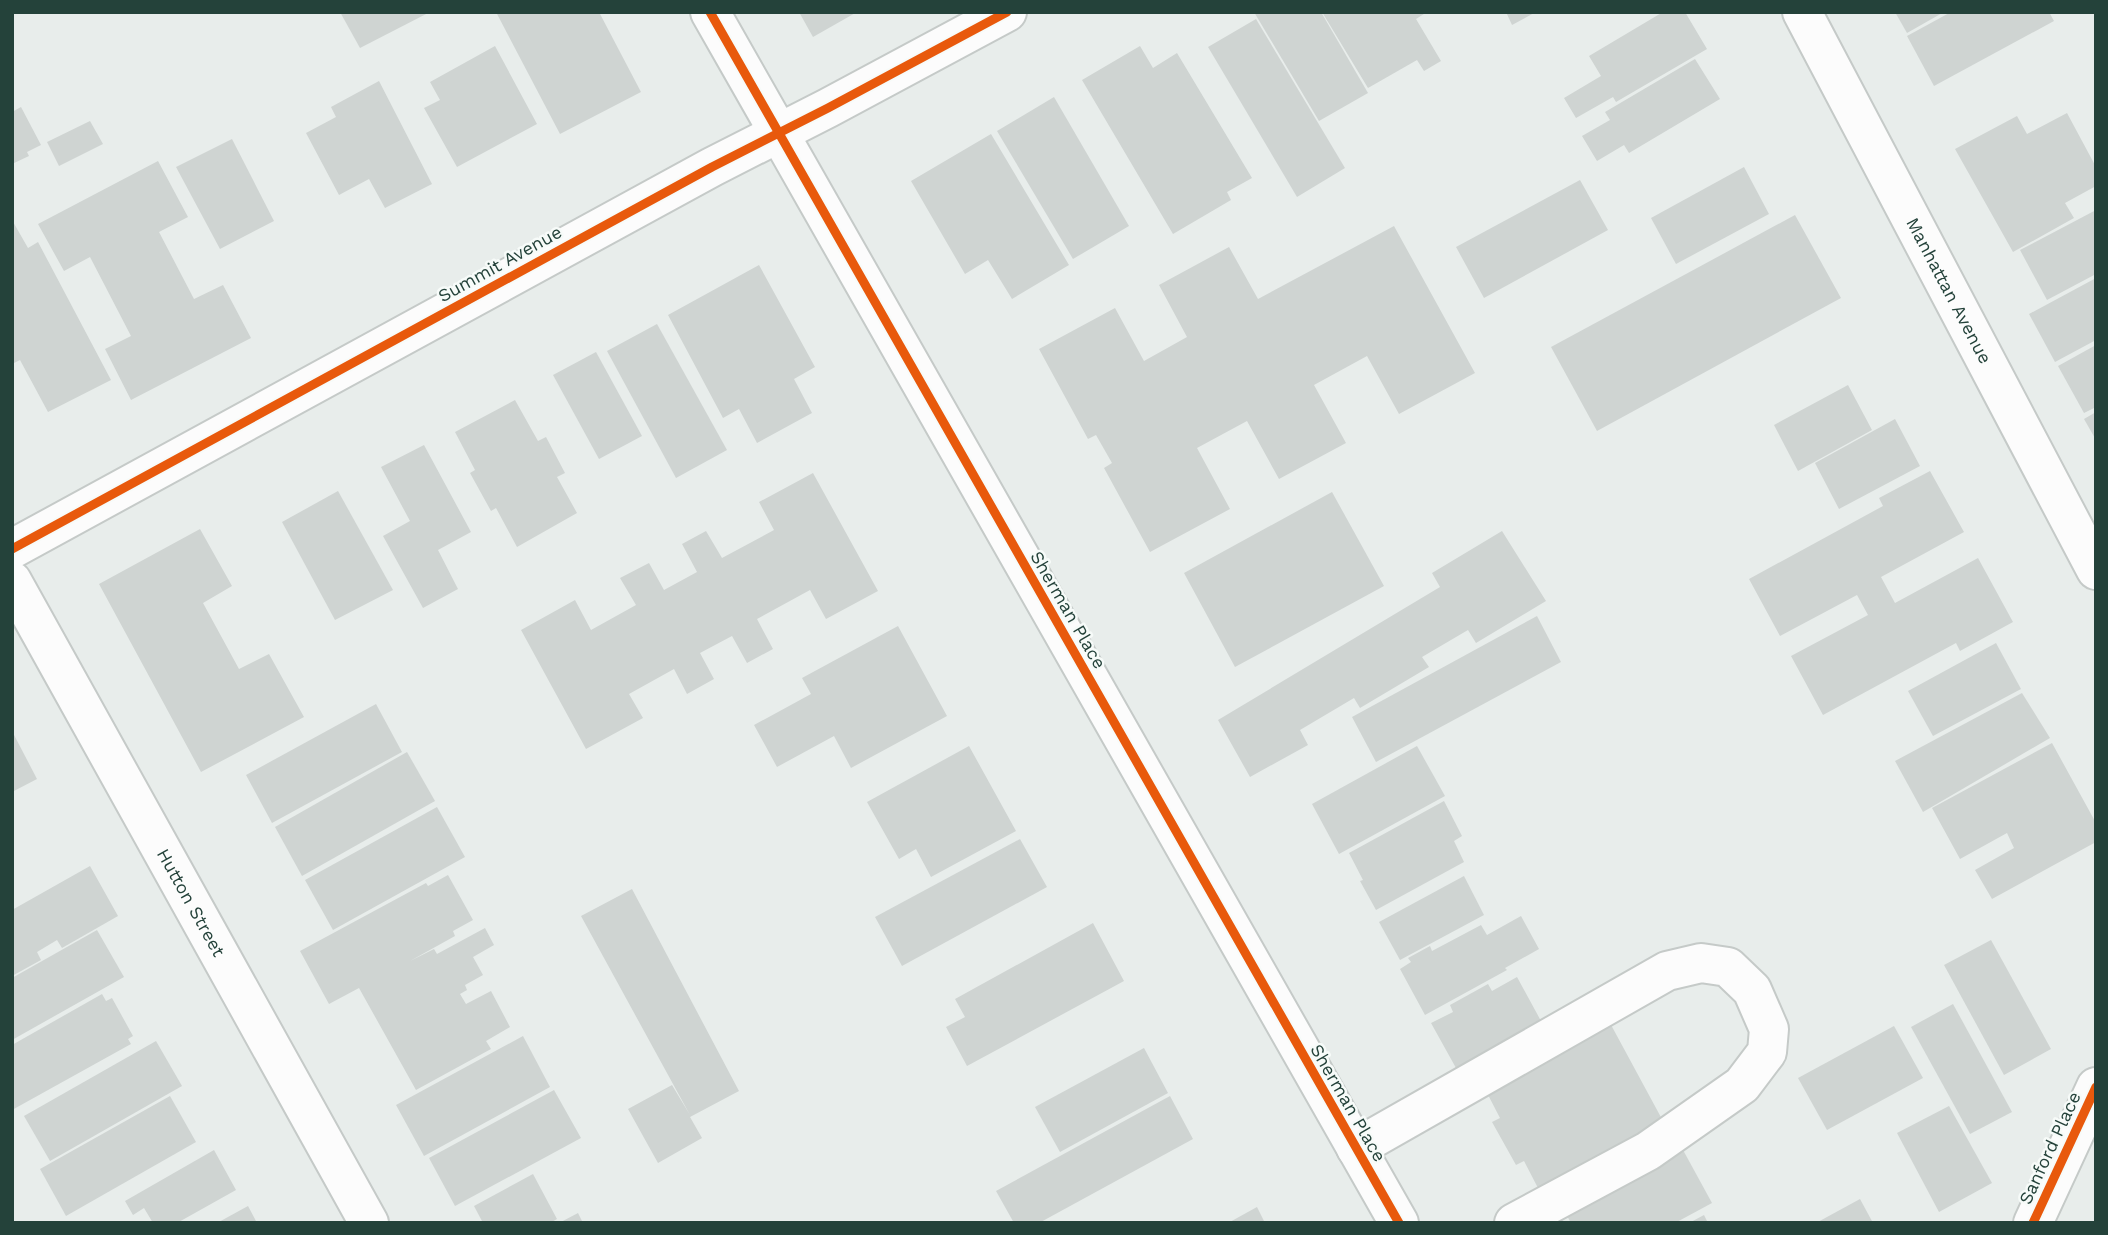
<svg xmlns="http://www.w3.org/2000/svg" width="2108" height="1235" viewBox="0 0 2108 1235" font-family="'Work Sans',sans-serif">
<style>
.building{fill:#cfd4d2}
.lines{fill:none;stroke-linecap:round;stroke-linejoin:round}
.minor-casing{stroke:#c5cac8;stroke-width:42}
.minor{stroke:#fcfcfc;stroke-width:38}
.cycleway-casing{stroke:#f7fbf9;stroke-width:13}
.cycleway{stroke:#e8590c;stroke-width:9}
.labels{text-anchor:middle;stroke-width:5;stroke-linejoin:round;paint-order:stroke}
.street-label{font-size:18px;fill:#24423a;stroke:#f7fbf9}
</style>
<rect width="100%" height="100%" fill="#e8edeb"/>
<g class="building">
<path d="M340 12H430L360 48Z"/>
<path d="M496 12H599L641 92 560 134Z"/>
<path d="M799 12H857L813 37Z"/>
<path d="M1254 12H1321L1368 93 1319 121Z"/>
<path d="M1322 12H1427L1416 19 1441 61 1424 71 1417 60 1368 88Z"/>
<path d="M1506 12H1536L1512 25Z"/>
<path d="M1663 12H1685L1707 49 1616 102 1613 97 1576 118 1564 98 1601 76 1589 56Z"/>
<path d="M1895 12H1944L1907 33Z"/>
<path d="M1951 12H2049L2054 21 1934 86 1907 36Z"/>
<path d="M1256 19 1345 168 1297 197 1208 47Z"/>
<path d="M495 46 537 124 457 167 424 108 440 100 430 82Z"/>
<path d="M1140 46 1153 68 1177 53 1252 178 1227 192 1231 200 1173 234 1082 80Z"/>
<path d="M1695 59 1720 99 1629 153 1624 145 1597 161 1582 136 1610 120 1605 112Z"/>
<path d="M379 81 432 184 385 208 369 179 339 195 306 133 336 117 331 107Z"/>
<path d="M1054 97 1129 226 1073 259 997 131Z"/>
<path d="M21 107 41 145 27 152 29 156 12 164V112Z"/>
<path d="M2067 113 2096 167V186L2065 203 2074 218 2013 252 1955 149 2017 116 2027 134Z"/>
<path d="M90 121 103 144 59 166 47 142Z"/>
<path d="M991 134 1069 265 1012 299 988 260 965 274 911 181Z"/>
<path d="M232 139 274 221 220 249 176 167Z"/>
<path d="M158 161 188 217 159 232 194 299 223 285 251 338 131 400 105 349 131 336 90 257 64 271 38 224Z"/>
<path d="M1744 167 1769 214 1676 264 1651 218Z"/>
<path d="M1580 180 1608 230 1484 298 1456 247Z"/>
<path d="M2096 210V274L2047 300 2020 250Z"/>
<path d="M1795 215 1841 298 1597 431 1551 347Z"/>
<path d="M12 220 28 248 38 242 111 380 48 412 20 360 12 364Z"/>
<path d="M1394 226 1475 373 1399 414 1367 356 1314 385 1346 443 1279 479 1247 421 1197 448 1230 509 1150 552 1104 468 1112 463 1096 435 1088 439 1039 349 1115 308 1144 361 1187 337 1159 285 1229 247 1258 299Z"/>
<path d="M759 265 815 367 794 379 812 413 757 443 739 409 723 418 668 315Z"/>
<path d="M2096 278V340L2055 362 2029 314Z"/>
<path d="M657 324 727 450 676 478 607 351Z"/>
<path d="M2096 345V407L2084 413 2058 366Z"/>
<path d="M596 352 642 436 599 459 553 375Z"/>
<path d="M1848 385 1872 430 1798 471 1774 425Z"/>
<path d="M515 400 538 441 546 437 565 473 557 477 577 513 517 547 496 508 491 511 470 473 475 470 455 432Z"/>
<path d="M2096 412V440L2084 419Z"/>
<path d="M1895 419 1920 466 1839 509 1815 463Z"/>
<path d="M424 445 471 532 438 550 458 589 423 608 383 536 410 521 381 467Z"/>
<path d="M1930 471 1964 532 1881 577 1895 603 1978 558 2013 622 1960 651 1956 643 1823 715 1791 656 1868 615 1857 595 1780 636 1749 579 1883 506 1879 498Z"/>
<path d="M813 473 878 591 826 619 810 590 757 619 773 649 747 663 732 636 700 653 714 679 687 694 674 669 629 694 643 718 586 749 521 630 575 600 591 630 636 605 620 578 649 563 664 590 697 572 682 544 706 531 722 558 774 530 759 502Z"/>
<path d="M338 491 393 590 335 620 282 522Z"/>
<path d="M1332 492 1384 586 1235 667 1184 573Z"/>
<path d="M200 529 232 586 203 603 239 669 269 654 304 717 201 772 99 584Z"/>
<path d="M1502 531 1546 601 1476 643 1468 630 1422 657 1429 667 1360 708 1354 698 1300 730 1308 745 1250 777 1218 720 1440 587 1432 573Z"/>
<path d="M1537 616 1561 662 1376 762 1352 717Z"/>
<path d="M898 626 947 716 851 768 834 736 777 767 754 725 811 694 802 678Z"/>
<path d="M1996 643 2021 689 1933 736 1908 691Z"/>
<path d="M2022 693 2050 738 1923 812 1895 761Z"/>
<path d="M376 704 402 752 272 823 246 775Z"/>
<path d="M12 731 37 779 12 792Z"/>
<path d="M2052 743 2096 823V842L1992 899 1975 870 2014 848 2007 833 1960 859 1932 808Z"/>
<path d="M969 746 1016 831 931 877 916 849 899 859 867 802Z"/>
<path d="M1417 746 1445 796 1339 854 1312 804Z"/>
<path d="M407 752 435 801 302 876 275 827Z"/>
<path d="M1444 801 1462 836 1454 841 1464 862 1376 910 1360 881 1363 880 1349 853Z"/>
<path d="M437 807 465 857 333 930 305 880Z"/>
<path d="M1020 839 1047 887 902 966 875 917Z"/>
<path d="M90 866 118 916 62 948 57 940 37 952 41 960 12 976V910Z"/>
<path d="M448 875 473 920 453 931 455 936 410 961 434 949 437 954 485 928 494 945 473 957 483 975 465 985 467 990 460 994 466 1004 491 991 510 1027 486 1041 491 1049 416 1090 359 988 329 1004 300 951 426 883 428 886Z"/>
<path d="M1464 876 1484 915 1400 960 1379 922Z"/>
<path d="M632 889 739 1091 690 1117 702 1138 658 1163 628 1109 672 1085 690 1115 581 916Z"/>
<path d="M1521 916 1539 949 1505 968 1507 970 1425 1015 1400 969 1411 962 1408 958 1430 946 1432 951 1481 925 1487 935Z"/>
<path d="M1093 923 1124 981 967 1066 946 1027 965 1017 955 999Z"/>
<path d="M97 930 124 977 12 1040V978Z"/>
<path d="M1991 940 2051 1049 2004 1075 1944 965Z"/>
<path d="M1517 977 1541 1021 1456 1068 1431 1023 1453 1012 1450 1005 1488 984 1492 991Z"/>
<path d="M102 994 106 1001 112 998 133 1036 128 1039 131 1044 12 1110V1045Z"/>
<path d="M1953 1004 2012 1112 1970 1134 1911 1027Z"/>
<path d="M1610 1023 1663 1121 1538 1188 1524 1161 1516 1165 1492 1122 1500 1118 1486 1091Z"/>
<path d="M1894 1026 1923 1078 1827 1130 1798 1078Z"/>
<path d="M523 1036 550 1087 424 1156 396 1105Z"/>
<path d="M156 1041 182 1086 50 1161 24 1116Z"/>
<path d="M1144 1048 1168 1093 1060 1152 1035 1107Z"/>
<path d="M554 1090 581 1138 455 1206 429 1158Z"/>
<path d="M170 1096 196 1142 66 1216 40 1169Z"/>
<path d="M1170 1096 1193 1139 1039 1223H1014L996 1191Z"/>
<path d="M1949 1106 1992 1183 1939 1212 1897 1133Z"/>
<path d="M214 1150 236 1190 177 1223H153L144 1208 133 1215 125 1201Z"/>
<path d="M1683 1150 1712 1203 1675 1223H1571L1566 1214Z"/>
<path d="M533 1174 557 1219 550 1223H483L474 1206Z"/>
<path d="M1860 1199 1873 1223H1816Z"/>
<path d="M248 1206 257 1223H217Z"/>
<path d="M1257 1207 1265 1223H1228Z"/>
<path d="M578 1213 583 1223H559Z"/>
<path d="M1704 1215 1708 1223H1689Z"/>
</g>
<g class="lines">
<g class="minor-casing">
<g id="minor">
<path d="M710 12 1399 1223"/>
<path id="s1" d="M1802 12 2096 570"/>
<path d="M12 549 712 167 828 108 1007 12"/>
<path id="s2" d="M12 581 369 1223"/>
<path d="M1356 1148 1667 971 1701 963 1728 967 1752 990 1769 1029 1767 1052 1742 1085 1648 1151 1514 1223"/>
<path d="M2033 1223 2096 1087"/>
</g>
</g>
<use href="#minor" class="minor"/>
<g class="cycleway-casing">
<g id="cycleway">
<path d="M710 12 1399 1223"/>
<path d="M12 549 712 167 828 108 1007 12"/>
<path d="M2033 1223 2096 1087"/>
</g>
</g>
<use href="#cycleway" class="cycleway"/>
</g>
<g class="labels">
<g class="street-label">
<text transform="translate(500 264) rotate(-29)" y="6">Summit Avenue</text>
<text dy="6" stroke="none"><textPath href="#s1" startOffset="315">Manhattan Avenue</textPath></text>
<text transform="translate(1068 610) rotate(60)" y="6">Sherman Place</text>
<text dy="6" stroke="none"><textPath href="#s2" startOffset="368">Hutton Street</textPath></text>
<text transform="translate(1348 1103) rotate(60)" y="6">Sherman Place</text>
<text transform="translate(2050 1148) rotate(-65)" y="6">Sanford Place</text>
</g>
</g>
<rect width="2108" height="1235" fill="none" stroke="#24423a" stroke-width="28"/>
</svg>
